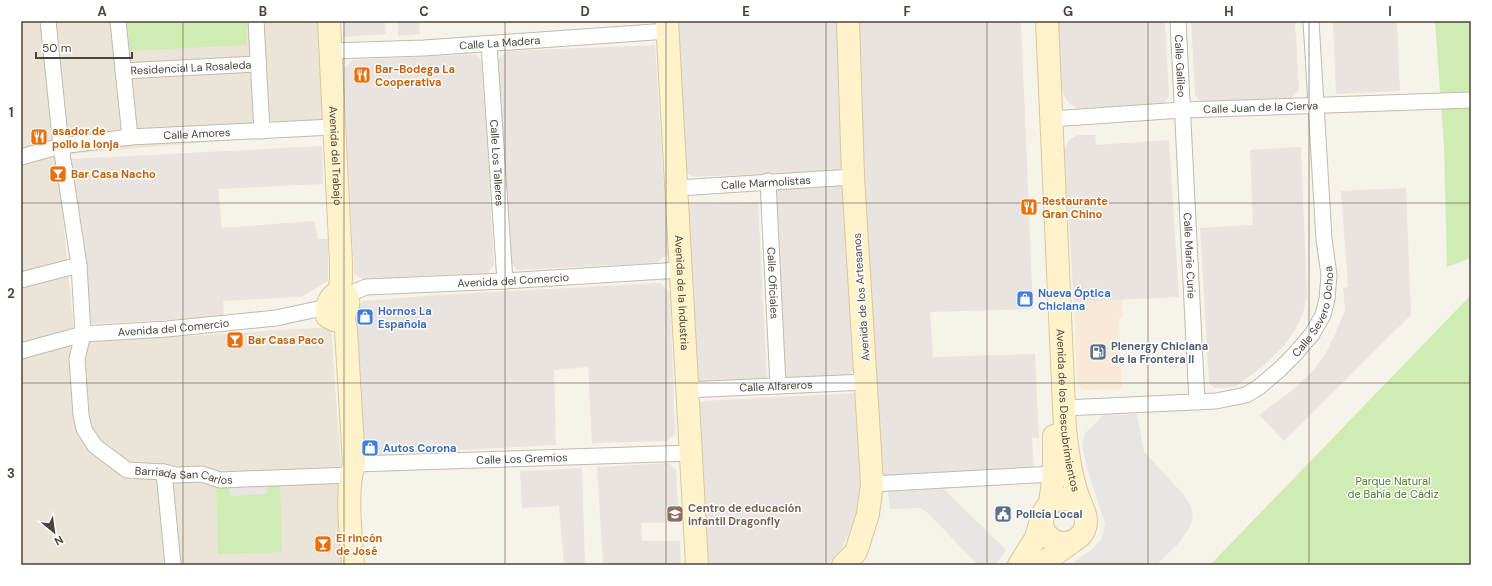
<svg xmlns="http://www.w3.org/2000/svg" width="1492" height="586" viewBox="0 0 1492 586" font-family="'DM Sans',sans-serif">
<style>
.residential{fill:#eae5d8}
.commercial{fill:#f8ead6}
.industrial{fill:#e9e4df}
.green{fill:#d1ecb2}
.parking{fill:#e8e5e2}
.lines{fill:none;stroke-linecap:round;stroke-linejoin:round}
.street-casing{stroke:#c2bbac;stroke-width:17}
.secondary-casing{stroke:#d8c898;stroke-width:24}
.street{stroke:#fff;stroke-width:15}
.secondary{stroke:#fff3cc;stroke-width:22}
.grid{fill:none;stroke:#4b4438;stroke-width:1;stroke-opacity:0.55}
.labels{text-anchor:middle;stroke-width:3;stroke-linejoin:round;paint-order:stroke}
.street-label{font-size:11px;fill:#4b4438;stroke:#fff}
.food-label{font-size:11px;font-weight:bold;fill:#c56008;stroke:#fff;text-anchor:start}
.shop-label{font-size:11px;font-weight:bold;fill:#366cbe;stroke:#fff;text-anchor:start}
.service-label{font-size:11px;font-weight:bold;fill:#4e5e75;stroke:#fff;text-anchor:start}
.park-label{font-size:11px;fill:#488126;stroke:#fff}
.education-label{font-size:11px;font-weight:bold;fill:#785e54;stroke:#fff;text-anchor:start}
.neatline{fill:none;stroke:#4b4438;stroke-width:1.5}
.grid-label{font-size:13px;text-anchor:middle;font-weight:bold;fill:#4b4438}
</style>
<rect width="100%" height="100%" fill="#f6f3eb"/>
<path class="residential" d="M21 21H323L327 132 57 155 75 343 331 327 348 565H21Z"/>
<path class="commercial" d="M1122 299 1123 318 1119 319 1122 389 1085 390 1077 384 1074 302Z"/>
<g class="industrial">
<path d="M343 21H385L386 34 343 37Z"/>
<path d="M398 21H419L420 34 398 36Z"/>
<path d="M677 21H839L846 163 839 171 693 177 685 172Z"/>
<path d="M857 21H1021L1033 309 930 312 933 357 1035 354 1039 438H1032L1034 469 882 477 865 185Z"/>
<path d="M1058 21H1165L1169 97 1162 105 1083 108H1077L1070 104 1063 94 1061 85Z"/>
<path d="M1191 21H1295L1299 90 1291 98 1202 103 1195 95Z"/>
<path d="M1333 21H1397L1400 91 1336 94Z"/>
<path d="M655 45 668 254 656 263 517 270 510 261 498 59 507 51Z"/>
<path d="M476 54 483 62 494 264 488 273 361 279 354 274 344 68 353 60Z"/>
<path d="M1079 135H1095L1096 145 1169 140 1179 297 1074 302 1064 151 1067 143 1073 137Z"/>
<path d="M322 146 323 184 218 189 222 228 314 221 318 239H328V281L301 297 223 301 224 317 88 324 71 159Z"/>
<path d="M1301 147 1307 296 1303 313 1297 327 1284 346 1263 366 1235 387 1215 388 1209 383 1200 228 1253 225 1250 150Z"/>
<path d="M842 186 849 194 856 368 848 376 785 379 777 188Z"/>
<path d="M1406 188 1411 315 1284 441 1259 415 1290 392 1312 372 1326 353 1337 330 1345 310 1343 288 1348 287 1341 191Z"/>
<path d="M758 202 767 380 704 384 695 378 686 204Z"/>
<path d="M660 283 670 293 675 434 667 441 592 443 588 367 554 370 556 445 363 455 354 312 363 301 437 295Z"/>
<path d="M858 393 863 481 854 522 842 548 835 556 827 565H704L695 409 702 401Z"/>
<path d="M669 463 676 470 679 522 641 523 642 541H680L681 565H603L597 467Z"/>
<path d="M582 468 585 565H564L559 506 522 508 520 471Z"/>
</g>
<g class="green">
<path d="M127 21H246L247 45 130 51Z"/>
<path d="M1435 21H1471V258L1447 267 1444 146Z"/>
<path d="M1471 295V565H1210Z"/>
<path d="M267 485H280L282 552 218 554 216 488 229 487 230 496 267 494Z"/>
</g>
<g class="parking">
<path d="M1137 414 1144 452 1183 494 1191 506 1193 518 1188 530 1177 545 1156 565H1070L1091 550 1102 539 1105 523 1087 468 1082 445 1085 433 1095 424 1103 415Z"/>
<path d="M938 484 950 495 1006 550 1000 559 994 565H978L927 512 920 508 890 509 887 485Z"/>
<path d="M267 485V494L230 496 229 487Z"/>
</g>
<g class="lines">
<g class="street-casing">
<g id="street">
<path id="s1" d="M48 21 61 146 79 265 83 334 77 359 81 415 84 429 95 446 127 470 164 472 175 475 202 474 220 480 350 475"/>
<path d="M118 21 130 137"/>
<path d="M256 21 262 131"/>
<path id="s2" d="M1178 21 1197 402"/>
<path id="s3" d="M489 44 505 281"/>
<path id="s4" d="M331 51 424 48 668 31"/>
<path id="s5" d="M123 71 258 64"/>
<path id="s6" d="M1051 119 1182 110 1471 100"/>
<path id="s7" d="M21 157 61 146 130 137 333 127"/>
<path id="s8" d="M768 181 778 385"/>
<path id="s9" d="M678 188 853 177"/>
<path d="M21 280 79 265"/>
<path id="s10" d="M347 295 366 287 505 281 680 270"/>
<path id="s11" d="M21 351 83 334 167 329 276 318 327 307"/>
<path id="s12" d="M686 390 866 382"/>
<path id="s13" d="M1064 408 1216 401 1246 395 1259 387 1279 370 1296 353 1312 334 1323 315 1327 299 1329 275 1324 239 1311 21"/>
<path id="s14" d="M354 464 691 453"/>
<path d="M164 472 173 565"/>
<path d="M872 484 1054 474"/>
</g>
</g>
<g class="secondary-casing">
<g id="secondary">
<path id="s15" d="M329 21 341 262V278L340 291"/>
<path id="s16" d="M667 21C678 202 686 384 697 565"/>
<path id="s17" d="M1047 21 1065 429C1068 457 1072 484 1083 509"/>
<path d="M340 291 347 295C351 306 346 317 334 320L327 316C327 304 328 297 340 291Z"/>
<path d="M343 315 346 330 354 464C345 491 351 536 353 565"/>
<circle cx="1064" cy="521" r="22"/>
<path d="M1050 503 1054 474V436"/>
<path d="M843 565 856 552 868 514 872 484 853 177 848 21"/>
<path d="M1019 565 1036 538 1041 520"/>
<path d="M1040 565 1072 542"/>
</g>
</g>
<use href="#street" class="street"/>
<use href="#secondary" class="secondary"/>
</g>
<path class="grid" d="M183 21V565M344 21V565M505 21V565M666 21V565M826 21V565M987 21V565M1148 21V565M1309 21V565M21 203H1471M21 383H1471"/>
<defs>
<g id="restaurant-square" transform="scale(0.9)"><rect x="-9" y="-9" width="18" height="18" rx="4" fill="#e8710a" stroke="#fff"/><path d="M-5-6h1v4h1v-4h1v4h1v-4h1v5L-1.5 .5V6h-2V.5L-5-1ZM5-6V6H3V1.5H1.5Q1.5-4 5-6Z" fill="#fff"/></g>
<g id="bar-square" transform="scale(0.9)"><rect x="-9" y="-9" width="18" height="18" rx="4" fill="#e8710a" stroke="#fff"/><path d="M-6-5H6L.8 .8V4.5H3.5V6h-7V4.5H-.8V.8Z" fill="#fff"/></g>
<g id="shop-square" transform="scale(0.9)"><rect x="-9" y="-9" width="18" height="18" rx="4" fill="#3f7fe0" stroke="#fff"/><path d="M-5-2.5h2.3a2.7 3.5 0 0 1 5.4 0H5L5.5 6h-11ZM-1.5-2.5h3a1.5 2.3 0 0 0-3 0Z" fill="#fff"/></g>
<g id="fuel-square" transform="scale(0.9)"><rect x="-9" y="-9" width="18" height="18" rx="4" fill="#5c6f8a" stroke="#fff"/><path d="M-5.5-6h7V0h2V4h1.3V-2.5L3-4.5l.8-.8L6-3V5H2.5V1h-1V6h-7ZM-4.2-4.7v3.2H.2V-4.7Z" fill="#fff"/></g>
<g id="school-square" transform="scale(0.9)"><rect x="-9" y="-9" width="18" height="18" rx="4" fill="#8d6e63" stroke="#fff"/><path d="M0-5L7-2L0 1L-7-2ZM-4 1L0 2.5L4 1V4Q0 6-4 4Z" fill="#fff"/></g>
<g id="civic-square" transform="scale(0.9)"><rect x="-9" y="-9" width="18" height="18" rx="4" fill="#5c6f8a" stroke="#fff"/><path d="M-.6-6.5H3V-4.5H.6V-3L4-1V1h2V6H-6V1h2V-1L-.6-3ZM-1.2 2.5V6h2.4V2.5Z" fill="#fff"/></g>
</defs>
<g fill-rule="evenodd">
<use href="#restaurant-square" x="362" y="75"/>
<use href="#restaurant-square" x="39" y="137"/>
<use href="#bar-square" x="58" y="174"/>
<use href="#restaurant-square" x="1029" y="207"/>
<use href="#shop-square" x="1025" y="299"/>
<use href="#shop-square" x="365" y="317"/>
<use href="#bar-square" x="235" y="340"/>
<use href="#fuel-square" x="1098" y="352"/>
<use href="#shop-square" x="370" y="448"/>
<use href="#school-square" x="675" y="514"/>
<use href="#civic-square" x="1003" y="514"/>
<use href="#bar-square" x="323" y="544"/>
</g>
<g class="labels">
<g class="street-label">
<text dy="4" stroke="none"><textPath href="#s4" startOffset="169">Calle La Madera</textPath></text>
<text dy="4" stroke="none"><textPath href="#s2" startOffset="45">Calle Galileo</textPath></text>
<text dy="4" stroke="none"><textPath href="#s5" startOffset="68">Residencial La Rosaleda</textPath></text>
<text dy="4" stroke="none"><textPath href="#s6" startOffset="210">Calle Juan de la Cierva</textPath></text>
<text dy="4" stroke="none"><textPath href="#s7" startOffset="178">Calle Amores</textPath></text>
<text dy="4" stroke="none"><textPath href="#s15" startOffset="135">Avenida del Trabajo</textPath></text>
<text dy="4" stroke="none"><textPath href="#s3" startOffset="119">Calle Los Talleres</textPath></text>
<text dy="4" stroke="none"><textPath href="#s9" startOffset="88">Calle Marmolistas</textPath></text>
<text dy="4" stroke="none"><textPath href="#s2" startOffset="235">Calle Marie Curie</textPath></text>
<text dy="4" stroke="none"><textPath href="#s10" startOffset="168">Avenida del Comercio</textPath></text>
<text dy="4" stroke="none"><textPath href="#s8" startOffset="102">Calle Oficiales</textPath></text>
<text dy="4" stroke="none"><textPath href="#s16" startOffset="272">Avenida de la Industria</textPath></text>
<text transform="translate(861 297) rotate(-94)" y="4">Avenida de los Artesanos</text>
<text dy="4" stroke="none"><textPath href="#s13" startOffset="295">Calle Severo Ochoa</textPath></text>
<text dy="4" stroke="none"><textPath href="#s11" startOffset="155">Avenida del Comercio</textPath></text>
<text dy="4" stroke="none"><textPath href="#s12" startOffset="90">Calle Alfareros</textPath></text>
<text dy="4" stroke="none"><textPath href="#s17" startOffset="390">Avenida de los Descubrimientos</textPath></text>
<text dy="4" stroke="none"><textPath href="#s14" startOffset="168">Calle Los Gremios</textPath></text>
<text dy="4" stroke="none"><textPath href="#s1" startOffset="529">Barriada San Carlos</textPath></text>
</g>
<g class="food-label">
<text x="375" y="73">Bar-Bodega La<tspan x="375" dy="13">Cooperativa</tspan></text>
<text x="52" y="135">asador de<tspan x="52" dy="13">pollo la lonja</tspan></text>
<text x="71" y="178">Bar Casa Nacho</text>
<text x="1042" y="205">Restaurante<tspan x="1042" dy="13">Gran Chino</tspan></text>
<text x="248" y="344">Bar Casa Paco</text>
<text x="336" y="542">El rincón<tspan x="336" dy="13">de José</tspan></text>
</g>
<g class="shop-label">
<text x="1038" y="297">Nueva Óptica<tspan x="1038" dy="13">Chiclana</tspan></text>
<text x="378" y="315">Hornos La<tspan x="378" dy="13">Española</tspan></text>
<text x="383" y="452">Autos Corona</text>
</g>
<g class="service-label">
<text x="1111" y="350">Plenergy Chiclana<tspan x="1111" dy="13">de la Frontera II</tspan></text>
<text x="1016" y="518">Policía Local</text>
</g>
<g class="park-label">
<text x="1393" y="485">Parque Natural<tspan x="1393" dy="13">de Bahía de Cádiz</tspan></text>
</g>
<g class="education-label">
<text x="688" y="512">Centro de educación<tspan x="688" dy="13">infantil Dragonfly</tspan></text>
</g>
</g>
<rect width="1492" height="586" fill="none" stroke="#ffffff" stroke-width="44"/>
<g transform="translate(54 532) rotate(151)" stroke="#ffffff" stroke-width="3" paint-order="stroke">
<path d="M0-3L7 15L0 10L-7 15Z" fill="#4b4438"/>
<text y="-6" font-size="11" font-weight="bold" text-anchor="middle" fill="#4b4438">N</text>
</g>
<path d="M36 52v6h96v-6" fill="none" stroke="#4b4438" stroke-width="2"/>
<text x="42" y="52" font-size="12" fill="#4b4438" stroke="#ffffff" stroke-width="3" paint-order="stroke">50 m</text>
<rect x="22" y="22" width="1448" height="542" class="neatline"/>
<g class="grid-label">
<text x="102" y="16">A</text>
<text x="263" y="16">B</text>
<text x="424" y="16">C</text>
<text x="585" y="16">D</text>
<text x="746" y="16">E</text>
<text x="907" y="16">F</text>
<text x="1068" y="16">G</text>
<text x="1229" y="16">H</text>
<text x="1390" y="16">I</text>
<text x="11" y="117">1</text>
<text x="11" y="298">2</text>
<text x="11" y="478">3</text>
</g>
</svg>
